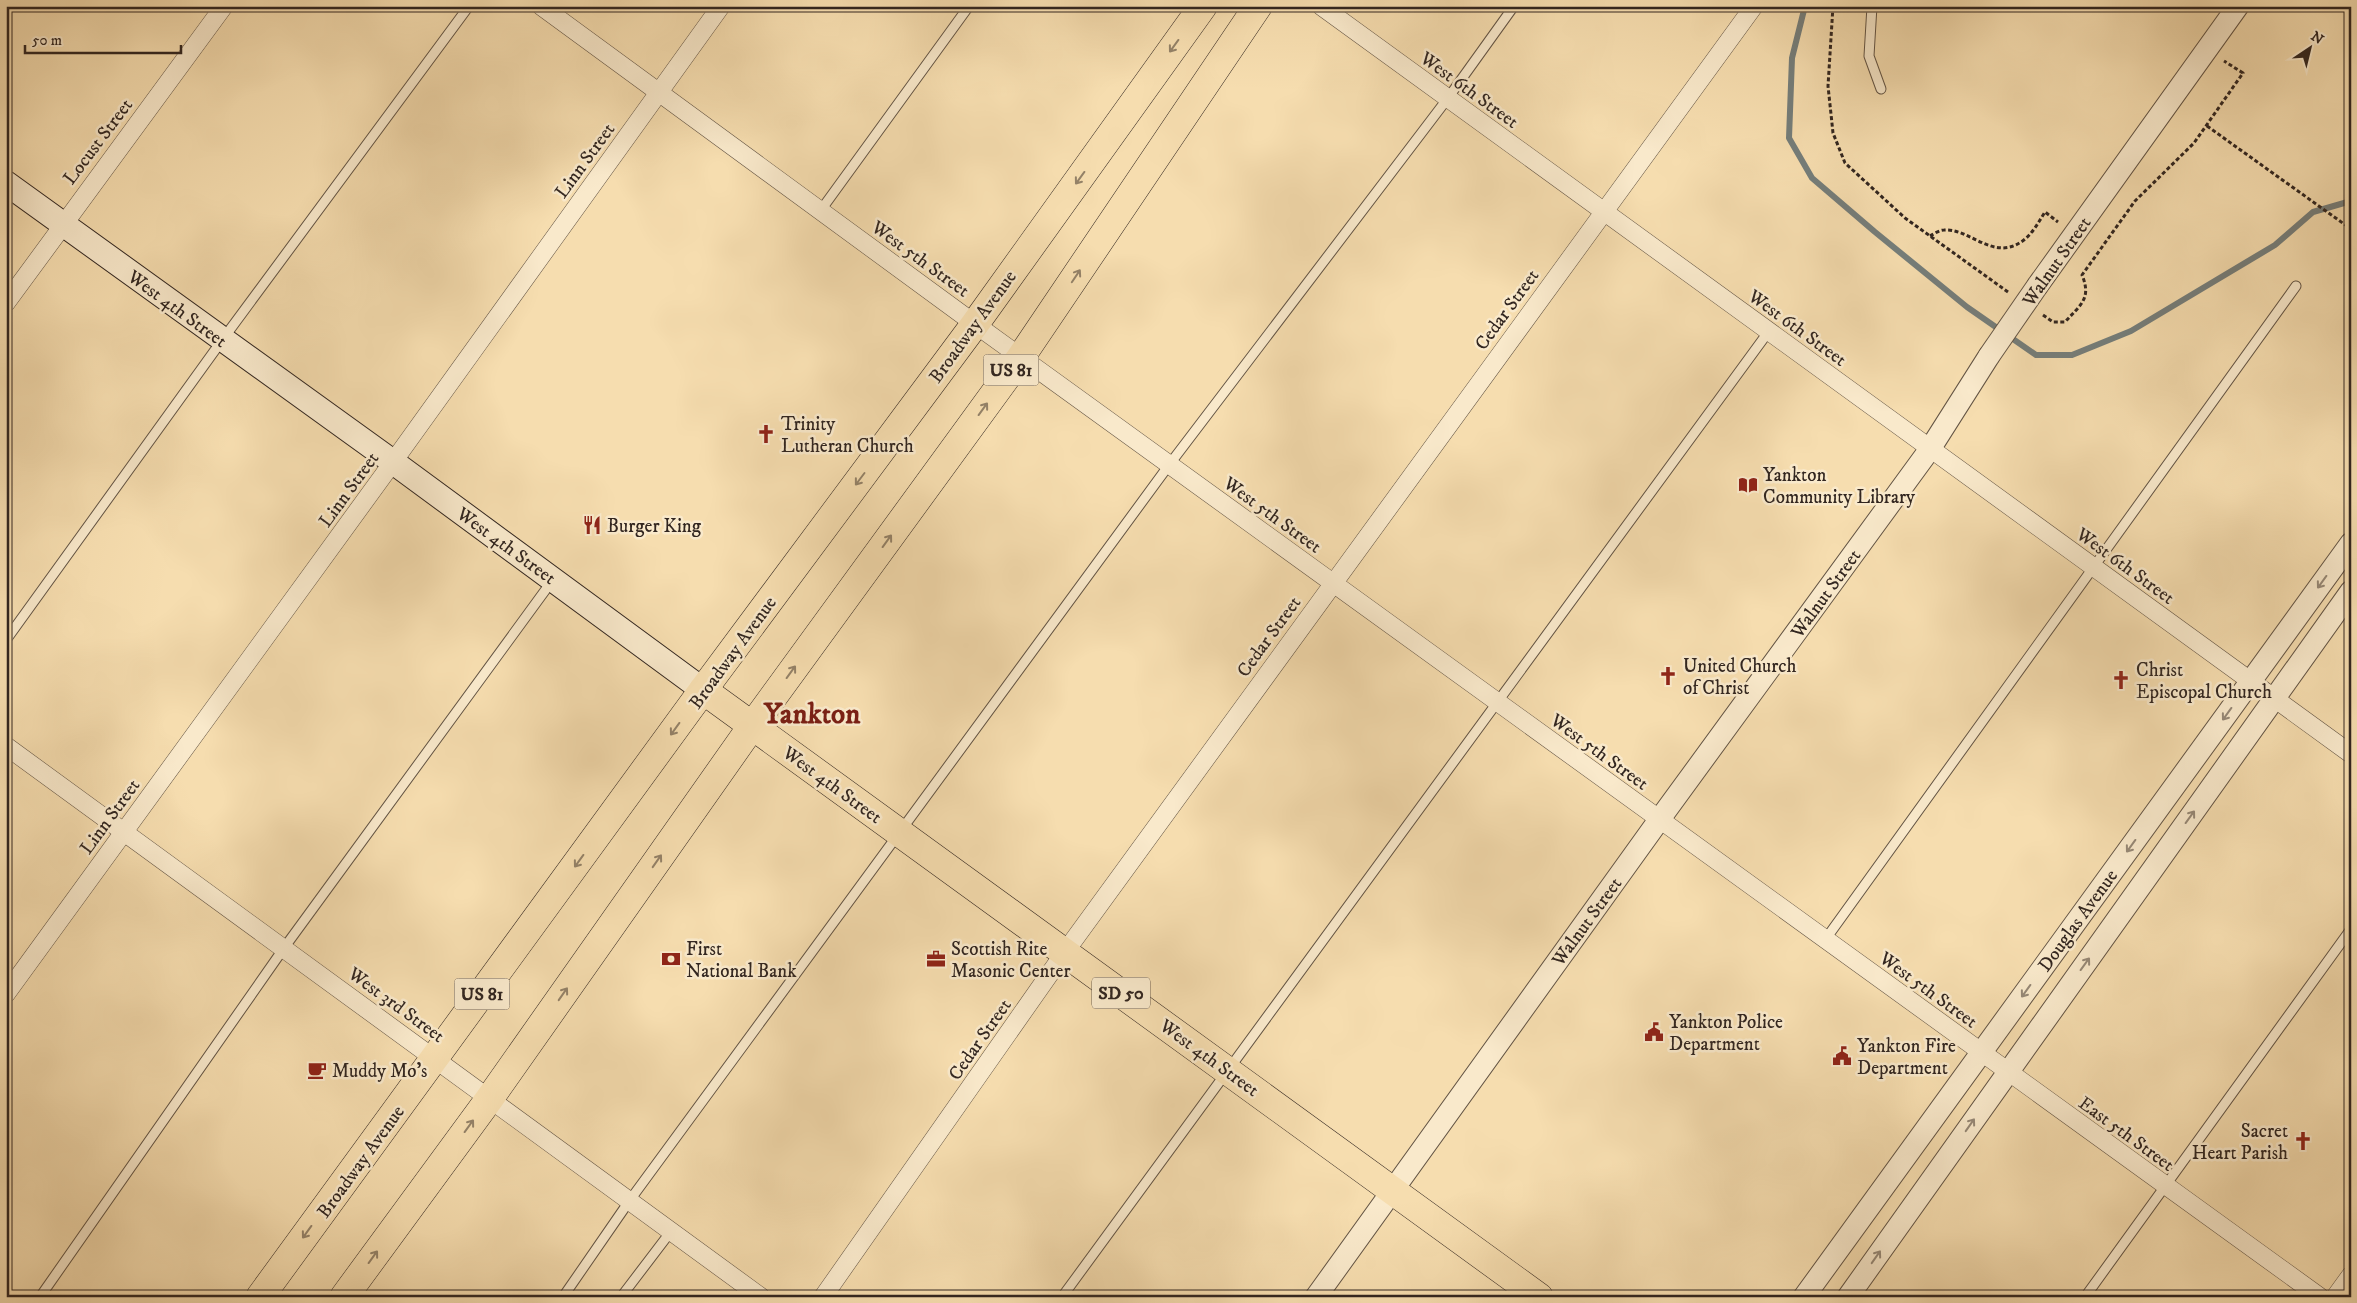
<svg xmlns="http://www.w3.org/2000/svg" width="2357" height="1303" viewBox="0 0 2357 1303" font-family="'IM FELL DW Pica',serif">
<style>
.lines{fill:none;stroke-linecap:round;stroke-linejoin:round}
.stream{stroke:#757e7b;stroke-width:6}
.service-casing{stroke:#635444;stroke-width:11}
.minor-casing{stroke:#635444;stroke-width:19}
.tertiary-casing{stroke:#635444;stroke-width:23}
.secondary-casing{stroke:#322620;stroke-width:26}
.trunk-casing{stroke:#322620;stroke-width:29}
.path{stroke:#322620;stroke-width:3;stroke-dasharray:4 2.5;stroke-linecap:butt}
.service{stroke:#f9e9cb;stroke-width:9}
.minor{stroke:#f9e9cb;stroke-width:18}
.tertiary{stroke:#f9e9cb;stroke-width:21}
.secondary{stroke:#f9e9cb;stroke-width:24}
.trunk{stroke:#f6ddaf;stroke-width:28}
.tertiary-bridge-casing{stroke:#635444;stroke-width:23;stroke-linecap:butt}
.tertiary-bridge{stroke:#f9e9cb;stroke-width:21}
.oneway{stroke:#948268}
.oneway2{stroke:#968876}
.labels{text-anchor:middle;stroke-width:5;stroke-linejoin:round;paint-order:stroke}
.shield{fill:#f9e9cb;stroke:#6e6053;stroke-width:1}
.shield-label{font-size:18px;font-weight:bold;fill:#322620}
.street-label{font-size:19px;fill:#322620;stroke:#f9e9cb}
.poi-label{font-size:19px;fill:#322620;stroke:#f9e9cb;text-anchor:start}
.town-label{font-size:29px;font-weight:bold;fill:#7a1f14;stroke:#f9e9cb}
</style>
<rect width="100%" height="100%" fill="#f6ddaf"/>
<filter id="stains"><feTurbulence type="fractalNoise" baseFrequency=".004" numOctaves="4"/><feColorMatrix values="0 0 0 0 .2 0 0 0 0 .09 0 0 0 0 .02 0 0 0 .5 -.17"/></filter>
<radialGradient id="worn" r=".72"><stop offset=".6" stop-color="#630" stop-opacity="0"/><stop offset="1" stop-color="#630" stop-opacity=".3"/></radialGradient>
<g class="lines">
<path class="stream" d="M1805 6 1792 58 1789 138 1812 178 1875 232 1967 307 2036 355H2072L2131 331 2275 245 2313 212 2351 201"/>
<g class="service-casing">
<g id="service">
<path d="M1872 6 1869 56 1881 89"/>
<path d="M821 210 969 6"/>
<path d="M6 640 223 339 469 6"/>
<path d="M1825 940 2296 286"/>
<path d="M40 1297 284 948 552 581"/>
<path d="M563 1297 630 1200 1169 465 1448 98 1514 6"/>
<path d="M621 1297 672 1230"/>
<path d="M1062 1297 1769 331"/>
<path d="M2085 1297 2351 929"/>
</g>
</g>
<g class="minor-casing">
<g id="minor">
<path d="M541 6 975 324 2320 1297"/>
<path d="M1321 6 2351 754"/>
<path d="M6 303 224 6"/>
<path d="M6 746 761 1297"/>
<path d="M6 994 393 462 721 6"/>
<path d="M823 1297 1065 952 1754 6"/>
<path d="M2335 1297 2351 1275"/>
</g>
</g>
<g class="tertiary-casing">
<g id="tertiary">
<path d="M2038 285 2238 6"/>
<path d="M1316 1297 1659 820 1930 449 1989 356"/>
<path d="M1804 1297 2351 543"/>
<path d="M1848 1297 2351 591"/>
</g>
</g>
<g class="secondary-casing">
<path id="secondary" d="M6 183 393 462 703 690"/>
</g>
<g class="trunk-casing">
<g id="trunk">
<path d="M703 690 1539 1297"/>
<path d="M260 1297 703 690 975 324 1203 6"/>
<path d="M344 1297 490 1098 752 726 1021 357 1258 6"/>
</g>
</g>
<g class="path">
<path d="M1833 6 1828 86 1833 133 1845 163 1905 218 2008 292"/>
<path d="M2207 126 2351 229"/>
<path d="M1930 236C1934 234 1939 230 1944 230 1969 228 1993 261 2021 242 2032 235 2038 223 2045 212L2058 222"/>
<path d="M2043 315 2053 322H2065C2080 305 2092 299 2082 275L2135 201 2194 143 2243 73 2224 61"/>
</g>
<use href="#service" class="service"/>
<use href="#minor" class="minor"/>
<use href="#tertiary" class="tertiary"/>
<use href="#secondary" class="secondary"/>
<use href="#trunk" class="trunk"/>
<g class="tertiary-bridge-casing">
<path id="tertiary-bridge" d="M1989 356 2038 285"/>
</g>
<use href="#tertiary-bridge" class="tertiary-bridge"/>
</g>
<defs><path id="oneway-shaft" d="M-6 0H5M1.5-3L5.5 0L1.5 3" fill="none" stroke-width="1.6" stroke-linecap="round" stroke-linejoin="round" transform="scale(1.25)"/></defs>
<g class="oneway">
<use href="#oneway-shaft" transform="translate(1174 46) rotate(126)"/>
<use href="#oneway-shaft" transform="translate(1080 178) rotate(126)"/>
<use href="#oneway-shaft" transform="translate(1076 276) rotate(-56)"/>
<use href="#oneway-shaft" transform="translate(983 409) rotate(-54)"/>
<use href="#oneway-shaft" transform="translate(860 479) rotate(127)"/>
<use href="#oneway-shaft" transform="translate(887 541) rotate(-54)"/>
<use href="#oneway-shaft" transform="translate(791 672) rotate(-54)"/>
<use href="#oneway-shaft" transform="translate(675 729) rotate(126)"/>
<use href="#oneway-shaft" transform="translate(579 861) rotate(126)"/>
<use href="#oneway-shaft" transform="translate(657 861) rotate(-55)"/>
<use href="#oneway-shaft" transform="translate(563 994) rotate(-55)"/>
<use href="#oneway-shaft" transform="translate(469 1126) rotate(-54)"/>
<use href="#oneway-shaft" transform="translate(307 1232) rotate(126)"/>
<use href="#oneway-shaft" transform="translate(373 1257) rotate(-54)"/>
</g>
<g class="oneway2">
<use href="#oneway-shaft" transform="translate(2322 582) rotate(126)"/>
<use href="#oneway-shaft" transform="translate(2227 714) rotate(126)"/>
<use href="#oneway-shaft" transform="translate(2190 817) rotate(-54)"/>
<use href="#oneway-shaft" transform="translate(2131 846) rotate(126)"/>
<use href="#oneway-shaft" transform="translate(2085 964) rotate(-54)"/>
<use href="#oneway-shaft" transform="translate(2026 991) rotate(126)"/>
<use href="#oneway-shaft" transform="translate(1970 1125) rotate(-55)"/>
<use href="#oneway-shaft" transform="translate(1876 1257) rotate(-55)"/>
</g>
<defs>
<g id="church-bare" transform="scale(1.5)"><path d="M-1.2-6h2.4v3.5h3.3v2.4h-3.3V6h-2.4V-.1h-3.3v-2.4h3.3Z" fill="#8f2418" stroke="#f9e9cb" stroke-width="2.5" paint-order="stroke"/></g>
<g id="library-bare" transform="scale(1.5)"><path d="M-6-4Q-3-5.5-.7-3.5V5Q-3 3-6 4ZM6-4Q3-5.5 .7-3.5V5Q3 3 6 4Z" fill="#8f2418" stroke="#f9e9cb" stroke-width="2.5" paint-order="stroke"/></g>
<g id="restaurant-bare" transform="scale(1.5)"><path d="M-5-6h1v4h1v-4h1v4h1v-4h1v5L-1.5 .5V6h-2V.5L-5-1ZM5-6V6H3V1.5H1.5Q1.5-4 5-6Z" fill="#8f2418" stroke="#f9e9cb" stroke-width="2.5" paint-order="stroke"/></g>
<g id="bank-bare" transform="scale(1.5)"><path d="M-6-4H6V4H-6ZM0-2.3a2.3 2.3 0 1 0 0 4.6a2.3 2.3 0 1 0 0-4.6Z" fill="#8f2418" stroke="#f9e9cb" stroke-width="2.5" paint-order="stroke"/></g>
<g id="office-bare" transform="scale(1.5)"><path d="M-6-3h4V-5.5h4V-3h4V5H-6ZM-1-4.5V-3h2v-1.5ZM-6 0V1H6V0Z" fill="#8f2418" stroke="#f9e9cb" stroke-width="2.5" paint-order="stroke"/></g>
<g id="civic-bare" transform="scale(1.5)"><path d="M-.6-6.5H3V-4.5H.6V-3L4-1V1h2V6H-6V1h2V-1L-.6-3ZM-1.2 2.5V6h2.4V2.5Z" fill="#8f2418" stroke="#f9e9cb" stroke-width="2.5" paint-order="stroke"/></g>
<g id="cafe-bare" transform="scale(1.5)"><path d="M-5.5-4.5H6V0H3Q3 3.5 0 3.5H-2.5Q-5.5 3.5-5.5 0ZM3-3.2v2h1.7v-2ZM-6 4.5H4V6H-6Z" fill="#8f2418" stroke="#f9e9cb" stroke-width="2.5" paint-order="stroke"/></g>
</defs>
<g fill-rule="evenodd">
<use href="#church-bare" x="766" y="434"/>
<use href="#library-bare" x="1748" y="485"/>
<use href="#restaurant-bare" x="592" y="525"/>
<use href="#church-bare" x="1668" y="676"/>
<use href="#church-bare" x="2121" y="680"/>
<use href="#bank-bare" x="671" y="959"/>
<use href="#office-bare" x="936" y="959"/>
<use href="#civic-bare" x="1654" y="1032"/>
<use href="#civic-bare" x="1842" y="1056"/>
<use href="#cafe-bare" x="317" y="1070"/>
<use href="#church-bare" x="2303" y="1141"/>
</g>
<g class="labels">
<g class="shield">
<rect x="983.5" y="354.5" width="55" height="31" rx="4"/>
<rect x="1092" y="977.5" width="58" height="31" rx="4"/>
<rect x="454.5" y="978.5" width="55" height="31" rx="4"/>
</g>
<g class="shield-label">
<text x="1011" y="376">US 81</text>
<text x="1121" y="999">SD 50</text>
<text x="482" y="1000">US 81</text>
</g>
<g class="street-label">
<text transform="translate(1470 89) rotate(36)" y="7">West 6th Street</text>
<text transform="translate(97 141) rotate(-53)" y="7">Locust Street</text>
<text transform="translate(584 160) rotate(-54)" y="7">Linn Street</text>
<text transform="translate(921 258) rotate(36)" y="7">West 5th Street</text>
<text transform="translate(2056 261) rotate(-55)" y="7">Walnut Street</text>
<text transform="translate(178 308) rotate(36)" y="7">West 4th Street</text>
<text transform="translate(1506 309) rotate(-54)" y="7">Cedar Street</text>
<text transform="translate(972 326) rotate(-54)" y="7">Broadway Avenue</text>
<text transform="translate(1798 327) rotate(36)" y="7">West 6th Street</text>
<text transform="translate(348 489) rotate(-54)" y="7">Linn Street</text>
<text transform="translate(1273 514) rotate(36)" y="7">West 5th Street</text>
<text transform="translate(507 545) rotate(36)" y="7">West 4th Street</text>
<text transform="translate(2126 565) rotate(36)" y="7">West 6th Street</text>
<text transform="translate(1825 593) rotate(-54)" y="7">Walnut Street</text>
<text transform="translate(1268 636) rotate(-54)" y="7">Cedar Street</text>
<text transform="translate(732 652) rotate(-54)" y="7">Broadway Avenue</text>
<text transform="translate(1600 751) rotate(36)" y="7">West 5th Street</text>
<text transform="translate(833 784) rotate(36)" y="7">West 4th Street</text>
<text transform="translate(109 816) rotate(-54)" y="7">Linn Street</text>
<text transform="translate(2077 920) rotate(-54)" y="7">Douglas Avenue</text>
<text transform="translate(1586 921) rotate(-54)" y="7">Walnut Street</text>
<text transform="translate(1929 989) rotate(36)" y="7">West 5th Street</text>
<text transform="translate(397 1004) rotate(36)" y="7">West 3rd Street</text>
<text transform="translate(979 1039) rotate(-55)" y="7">Cedar Street</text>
<text transform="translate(1210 1057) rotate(36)" y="7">West 4th Street</text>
<text transform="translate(2127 1133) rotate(36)" y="7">East 5th Street</text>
<text transform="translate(360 1161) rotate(-54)" y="7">Broadway Avenue</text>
</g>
<g class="poi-label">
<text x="781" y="430">Trinity<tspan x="781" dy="22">Lutheran Church</tspan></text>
<text x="1763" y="481">Yankton<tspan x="1763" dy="22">Community Library</tspan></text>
<text x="607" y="532">Burger King</text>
<text x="1683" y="672">United Church<tspan x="1683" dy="22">of Christ</tspan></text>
<text x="2136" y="676">Christ<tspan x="2136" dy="22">Episcopal Church</tspan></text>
<text x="686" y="955">First<tspan x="686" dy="22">National Bank</tspan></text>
<text x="951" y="955">Scottish Rite<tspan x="951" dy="22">Masonic Center</tspan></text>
<text x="1669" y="1028">Yankton Police<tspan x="1669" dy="22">Department</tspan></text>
<text x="1857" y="1052">Yankton Fire<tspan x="1857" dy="22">Department</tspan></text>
<text x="332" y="1077">Muddy Mo's</text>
<text x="2288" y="1137" text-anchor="end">Sacret<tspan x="2288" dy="22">Heart Parish</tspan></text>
</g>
<g class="town-label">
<text x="812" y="723">Yankton</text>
</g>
</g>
<rect width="2357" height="1303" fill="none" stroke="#f6ddaf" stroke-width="25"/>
<rect x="8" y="8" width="2342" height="1288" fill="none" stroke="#322620" stroke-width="2.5"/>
<rect x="12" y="12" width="2332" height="1278" fill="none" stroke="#322620"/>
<g transform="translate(2310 48) rotate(35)" stroke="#f9e9cb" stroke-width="4" paint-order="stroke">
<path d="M0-4L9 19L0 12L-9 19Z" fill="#322620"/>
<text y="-8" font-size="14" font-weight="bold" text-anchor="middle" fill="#322620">N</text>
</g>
<path d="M25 45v8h156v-8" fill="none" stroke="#322620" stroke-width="2.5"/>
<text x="32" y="45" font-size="15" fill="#322620" stroke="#f9e9cb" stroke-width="4" paint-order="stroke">50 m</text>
<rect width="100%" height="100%" filter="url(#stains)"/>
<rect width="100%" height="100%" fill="url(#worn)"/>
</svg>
